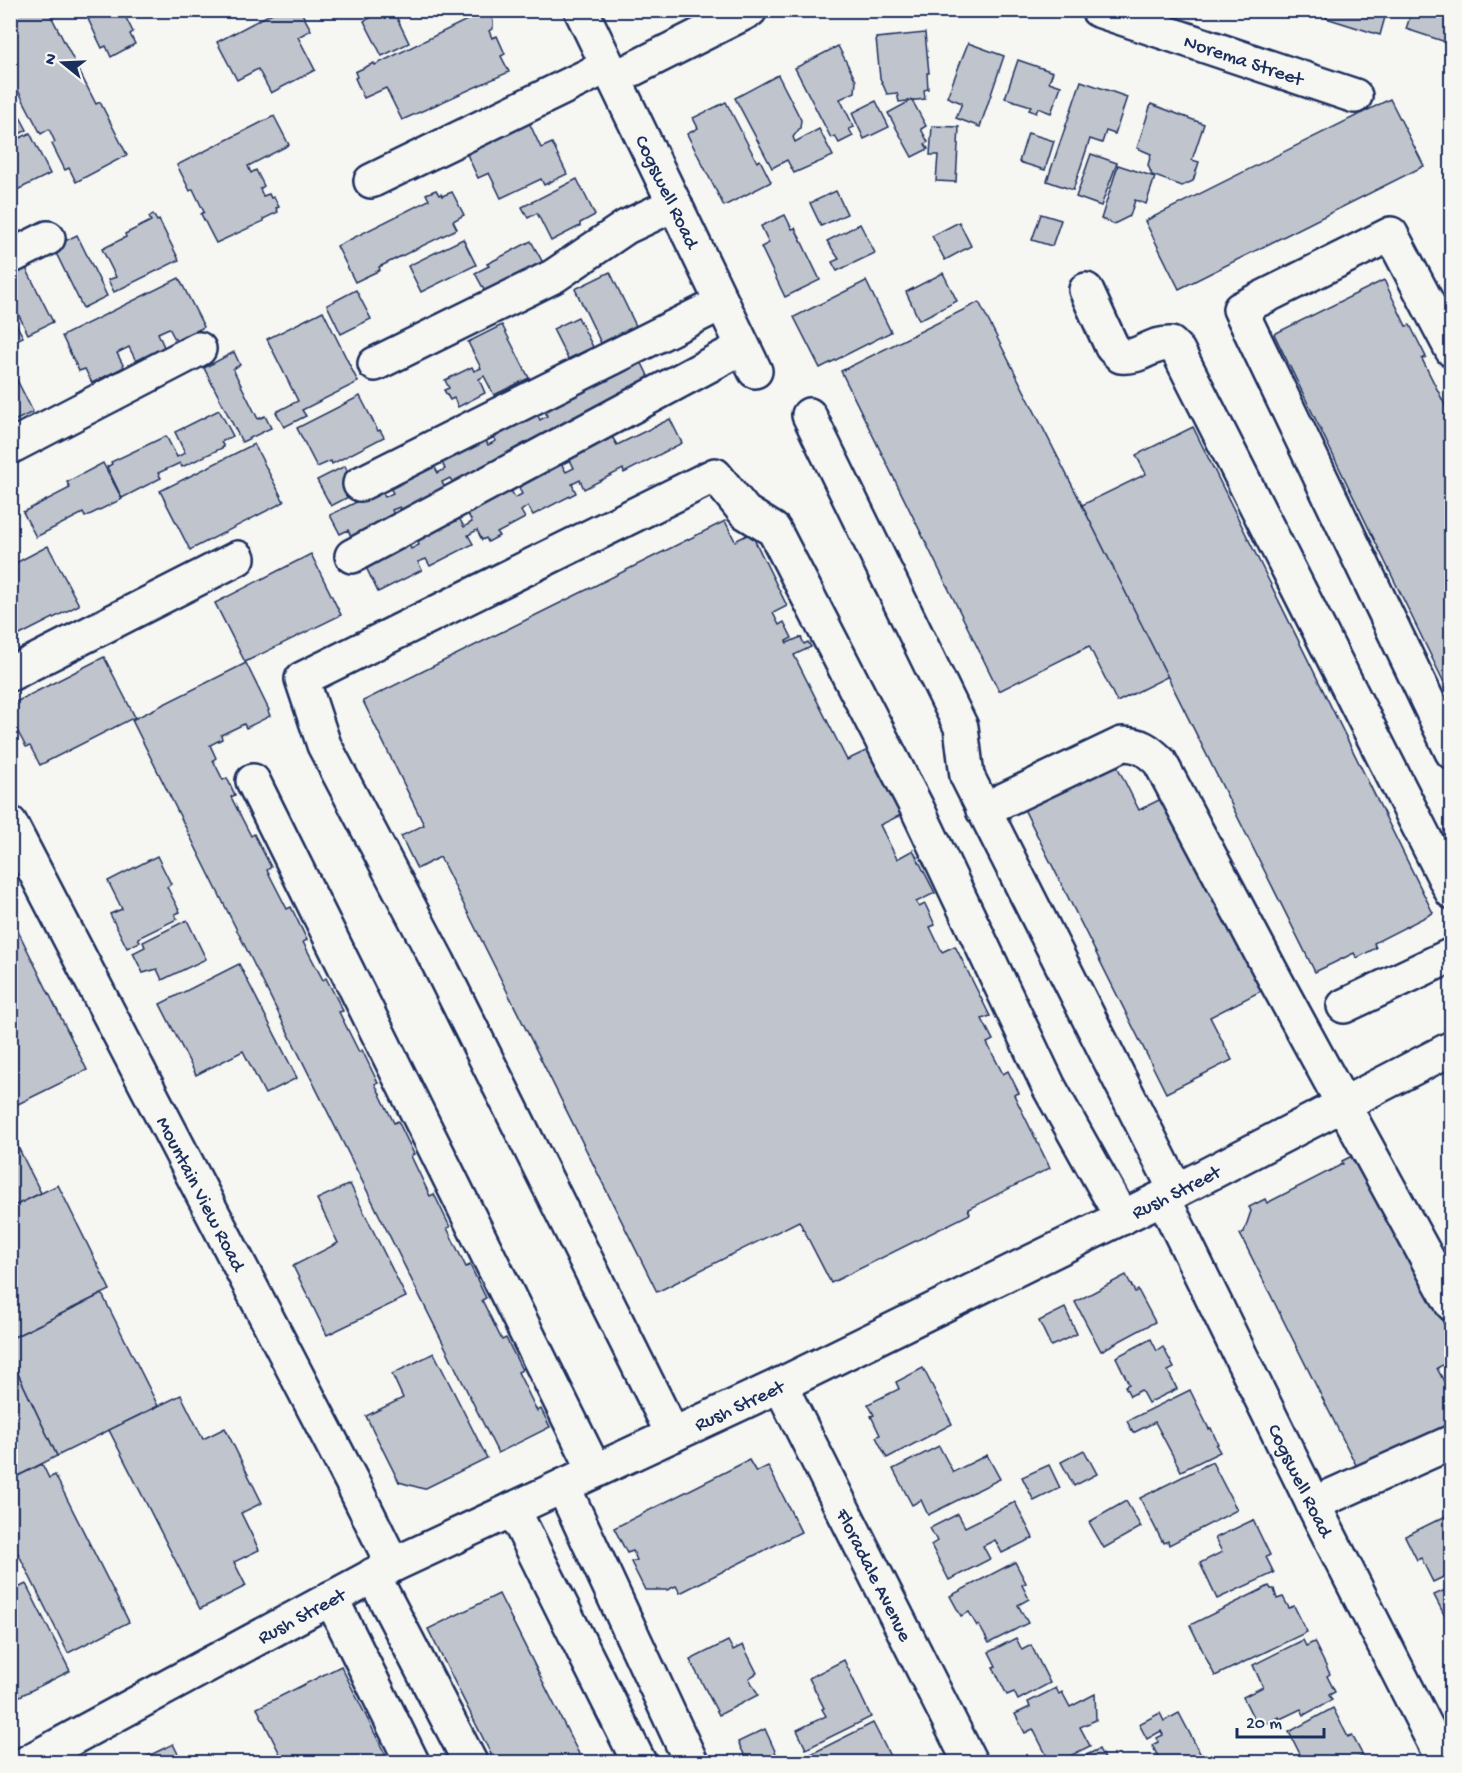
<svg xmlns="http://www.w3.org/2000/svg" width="1462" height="1773" viewBox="0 0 1462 1773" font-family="'Gochi Hand',sans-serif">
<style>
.building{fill:#c0c4cd;stroke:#1b2f5e;stroke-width:1.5}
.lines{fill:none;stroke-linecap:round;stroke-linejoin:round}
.minor-casing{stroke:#1b2f5e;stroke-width:38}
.minor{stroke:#f6f6f2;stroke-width:33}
.labels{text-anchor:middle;stroke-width:4.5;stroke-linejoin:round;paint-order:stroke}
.street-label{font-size:20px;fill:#1b2f5e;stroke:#f6f6f2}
</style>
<rect width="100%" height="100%" fill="#f6f6f2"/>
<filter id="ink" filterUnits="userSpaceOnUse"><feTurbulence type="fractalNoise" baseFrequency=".0167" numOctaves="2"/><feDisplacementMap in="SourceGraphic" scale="12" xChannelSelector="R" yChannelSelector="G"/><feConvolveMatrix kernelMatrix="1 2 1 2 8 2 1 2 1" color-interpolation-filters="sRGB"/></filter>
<g filter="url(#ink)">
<g class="building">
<path d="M10 10H48L96 104 100 102 127 155 76 182 69 168 65 170 52 144 55 142 49 129 41 134 10 75V73L14 71 10 63Z"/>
<path d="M105 10H122L133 32 130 34 135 44 111 57 106 46 102 48 88 19Z"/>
<path d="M278 10H300L311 30 298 37 315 70 271 93 258 69 237 80 217 42Z"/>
<path d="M386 10H393L409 43 382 56 364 21Z"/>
<path d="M1328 10H1387L1380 35 1326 18Z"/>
<path d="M1412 10H1452V44L1406 29Z"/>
<path d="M485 11 490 14 493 21V28L489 31 492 38 497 36 505 54 501 56 509 72 402 120 386 88 364 98 355 78 357 77 355 72 374 63 375 65Z"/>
<path d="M925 33 929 73H927L928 89 924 90 925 99 899 102 897 93 887 94 880 78 876 38Z"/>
<path d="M968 43 1004 56 980 127 956 118 962 103 947 97Z"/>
<path d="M838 46 856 81 855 92 840 99 854 127 849 129 853 136 839 143 835 136 831 138 795 68Z"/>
<path d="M1018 60 1053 72 1049 82 1061 86 1051 113 1038 108 1036 113 1029 110 1031 106 1005 98Z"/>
<path d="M778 75 801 120 800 128 793 137 795 142 819 129 833 156 794 173 787 160 772 168 735 98Z"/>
<path d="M1081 81 1127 97 1115 134 1106 131 1102 143 1090 139 1073 190 1047 181Z"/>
<path d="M10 98 27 130 10 139Z"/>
<path d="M1390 99 1424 166 1179 289 1145 221Z"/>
<path d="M912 100 926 126 921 129 928 142 925 144 928 149 912 157 888 113Z"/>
<path d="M876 101 889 127 864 139 852 113Z"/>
<path d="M726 102 757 162 760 160 771 182 724 206 687 134 698 128 693 118Z"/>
<path d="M1151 104 1204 124 1192 160 1199 162 1193 181 1182 186 1152 175 1148 165 1151 154 1137 148Z"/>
<path d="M274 116 289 145 248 166 251 173 256 170 264 186 260 189 263 196 269 194 271 198 274 197 279 207 276 208 278 212 263 219 264 221 216 243 201 214 204 212 193 189 190 191 177 165Z"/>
<path d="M526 116 541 148 552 143 567 174 544 185 541 179 501 198 489 173 478 178 465 150Z"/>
<path d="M932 126 959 127 956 182 936 181 938 155H930Z"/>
<path d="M30 133 50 174 15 191 10 182V143Z"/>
<path d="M1028 133 1054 141 1045 170 1019 162Z"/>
<path d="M1091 154 1117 163 1101 206 1076 197Z"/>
<path d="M1118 165 1155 177 1146 204 1135 200 1130 216 1114 224 1101 219Z"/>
<path d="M577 179 595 215 580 223V226L551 241 537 213 528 218 522 207Z"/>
<path d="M436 190 439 195 441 194 442 196 452 192 464 215 453 221 457 229 379 267 380 270 355 282 337 246 429 200 426 194Z"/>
<path d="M836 191 847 214 821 226 810 203Z"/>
<path d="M153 214 157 221 159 220 179 260 114 292 108 280 116 277 102 249 126 237 125 234 151 221 149 217Z"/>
<path d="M1041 214 1061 220 1052 246 1032 240Z"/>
<path d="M785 215 792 229 795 228 820 280 785 297 761 247 769 243 761 226Z"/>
<path d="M959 222 971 246 945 260 932 236Z"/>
<path d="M860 224 875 253 837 271 832 262 839 259 827 241Z"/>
<path d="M77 235 107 296 83 308 53 247Z"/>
<path d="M463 239 476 265 421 292 408 266Z"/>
<path d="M531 241 547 270 488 297 475 273 489 266 487 264Z"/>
<path d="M23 262 53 322 28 334 10 297V268Z"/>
<path d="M610 272 636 326 601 343 575 289Z"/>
<path d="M943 273 957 301 919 320 906 292Z"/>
<path d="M179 278 204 327 176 341 169 328 158 333 164 347 136 361 129 347 117 353 124 367 92 383 85 369 79 371 62 336Z"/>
<path d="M1384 280 1406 326 1410 325 1426 357 1422 359 1452 419V699L1274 334Z"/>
<path d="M866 281 891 332 820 368 794 317Z"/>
<path d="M356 290 371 319 341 334 327 305Z"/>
<path d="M979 302 1169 676 1117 702 1089 646 999 691 841 371Z"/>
<path d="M323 311 358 382 302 410 306 416 284 427 276 412 298 401 267 339Z"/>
<path d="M10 313 23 337 10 343Z"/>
<path d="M578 317 593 347 568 359 553 329Z"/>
<path d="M502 325 529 378 494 395 484 376 479 379 485 393 458 407 454 398 450 400 444 390 449 388 445 380 472 367 474 371 481 368 468 342Z"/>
<path d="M234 352 240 365 233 369 258 419 265 416 271 428 242 442 204 368Z"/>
<path d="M639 357 651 382 560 441 554 429 546 433 552 445 509 466 503 455 495 459 501 470 458 492 450 478 442 482 449 496 406 518 400 507 392 510 397 522 354 543 348 530 340 534 330 515 381 490 385 497 393 493 389 486 433 464 438 473 445 469 441 460 485 438 488 445 496 441 492 434 536 412 540 420 547 416 544 409Z"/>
<path d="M10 366 33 412 10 423Z"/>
<path d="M360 396 378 431 380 430 384 437 332 464 331 461 317 467 297 428Z"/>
<path d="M219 410 233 436 221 442 224 447 182 467 180 463 158 473 161 478 122 498 107 467 112 464 111 462 166 436 177 457 185 453 175 432Z"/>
<path d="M670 419 682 443 624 473 623 469 584 489 580 480 572 484 576 493 533 515 528 506 521 511 525 518 497 533 499 536 488 542 486 538 482 540 477 530 468 535 473 544 430 566 426 559 418 562 422 570 378 592 362 559 406 537 411 549 419 545 414 533 456 512 464 527 472 522 465 508 509 486 515 498 522 494 516 482 559 460 566 472 574 468 568 456 611 435 617 445Z"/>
<path d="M1193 427 1433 913 1374 943 1376 948 1357 958 1354 953 1315 972 1082 505 1146 474 1136 455Z"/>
<path d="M254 444 284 502 190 550 160 491Z"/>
<path d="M103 463 122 499 85 517 83 513 36 537 23 512 70 488 67 482Z"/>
<path d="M345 466 358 492 331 506 317 480Z"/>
<path d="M725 521 735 541 751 533 787 606 773 613 779 625 784 622 792 638 786 641 787 643 801 637 804 644 808 642 811 647 794 655 847 760 870 749 903 814 880 825 897 859 913 850 935 893 916 902 919 907 925 904 935 925 930 927 942 952 955 946 990 1016 982 1019 993 1040 987 1043 1003 1074 1008 1071 1019 1093 1014 1095 1050 1168 968 1209 970 1214 831 1283 799 1221 657 1292 440 857 417 869 401 836 424 825 363 701Z"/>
<path d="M48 546 79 605 10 640V566Z"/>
<path d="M311 554 341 615 245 662 215 603Z"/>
<path d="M104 657 135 717 40 765 30 746 26 747 10 717V705Z"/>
<path d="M246 663 269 710 268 711 270 716 246 728 244 724 221 735 222 739 210 745 216 758 213 760 223 780 227 778 235 795 231 797 251 836 254 834 271 867 267 870 287 909 291 907 307 940 303 942 323 980 326 978 343 1011 339 1012 359 1052 362 1050 378 1083 375 1084 394 1123 398 1121 414 1154 411 1156 430 1196 434 1194 450 1227 447 1228 466 1267 470 1265 486 1298 482 1300 502 1340 506 1338 522 1370 518 1372 537 1411 541 1409 550 1427 498 1453 132 720Z"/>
<path d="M1115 762 1139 810 1167 796 1265 989 1210 1017 1232 1060 1166 1093 1024 809Z"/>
<path d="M157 856 171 884 167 887 180 912 175 914 177 919 138 938 140 942 127 948 110 914 122 909 108 881Z"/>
<path d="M10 915 87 1070 10 1108Z"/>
<path d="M187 920 206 959 162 980 157 969 143 973 133 953 145 947 143 942Z"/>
<path d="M239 964 297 1078 265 1094 243 1051 196 1075 160 1004Z"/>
<path d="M10 1131 41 1193 10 1208Z"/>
<path d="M1358 1153 1452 1340V1353L1448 1354 1452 1360 1437 1368 1452 1397V1422L1358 1469 1240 1234 1244 1232 1251 1211 1249 1207 1265 1199 1267 1203 1343 1164 1342 1161Z"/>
<path d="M350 1184 406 1297 327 1335 293 1266 338 1243 317 1199Z"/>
<path d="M58 1185 110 1290 10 1339V1208Z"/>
<path d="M1126 1275 1135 1292 1138 1290 1155 1322 1101 1351 1075 1302Z"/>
<path d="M102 1294 158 1406 57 1456 10 1357V1339Z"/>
<path d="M1065 1308 1077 1334 1051 1346 1039 1321Z"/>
<path d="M1151 1339 1157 1351 1163 1347 1174 1368 1168 1371 1177 1389 1148 1403 1141 1390 1130 1396 1125 1386 1129 1384 1116 1357Z"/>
<path d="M434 1353 487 1458 424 1489 399 1482 366 1416 403 1398 392 1374Z"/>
<path d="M10 1357 57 1456 16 1477 10 1467Z"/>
<path d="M923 1368 952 1424 887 1458 876 1437 880 1435 871 1416 874 1415 868 1404 899 1389 896 1382Z"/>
<path d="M1190 1390 1209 1429 1211 1428 1218 1444 1216 1445 1220 1452 1181 1471 1155 1422 1133 1433 1127 1421Z"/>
<path d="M181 1395 203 1439 225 1428 262 1503 241 1513 259 1550 234 1562 246 1586 200 1609 109 1430Z"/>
<path d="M939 1446 953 1472 987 1455 1000 1479 928 1515 921 1500 912 1505 893 1469Z"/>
<path d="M1084 1450 1097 1474 1074 1486 1061 1462Z"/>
<path d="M749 1460 756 1472 768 1466 801 1532 680 1593 676 1586 667 1590H645L631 1562 637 1560 633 1551 627 1553 614 1528Z"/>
<path d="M1212 1462 1237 1510 1169 1545 1168 1541 1164 1543 1163 1540 1162 1541 1140 1498Z"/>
<path d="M42 1464 49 1478 55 1475 129 1622 68 1653 10 1537V1480Z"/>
<path d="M1049 1465 1060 1488 1034 1501 1022 1477Z"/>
<path d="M1126 1501 1141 1527 1104 1548 1089 1522Z"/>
<path d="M1015 1502 1033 1538 1002 1553 995 1540 983 1546 990 1559 949 1580 931 1545 937 1541 930 1528 958 1514 965 1527Z"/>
<path d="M1452 1513V1573L1433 1582 1421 1558 1417 1560 1405 1536Z"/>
<path d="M1253 1520 1270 1555 1266 1557 1274 1573 1217 1599 1200 1563 1222 1552 1215 1538Z"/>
<path d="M1015 1562 1026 1583 1022 1585 1029 1599 1018 1605 1028 1623 989 1643 979 1625 977 1626 969 1612 961 1616 950 1596Z"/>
<path d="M26 1584 70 1671 10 1701V1592Z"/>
<path d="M1269 1586 1271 1589H1274L1277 1599 1283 1597 1289 1608 1294 1606 1307 1632 1215 1676 1190 1625Z"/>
<path d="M1452 1587V1630L1434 1595Z"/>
<path d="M499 1594 583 1762H495L428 1629Z"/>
<path d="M1016 1638 1022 1650 1031 1645 1050 1683 1018 1700 1014 1692 1007 1695 993 1667 996 1666 989 1652Z"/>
<path d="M1303 1640 1306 1646 1314 1642 1330 1674 1327 1676 1335 1692 1329 1695 1332 1700 1304 1715 1301 1709 1280 1719 1279 1717 1258 1727 1243 1697 1263 1687 1253 1665Z"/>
<path d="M728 1641 733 1650 743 1645 757 1673 749 1678 758 1695 719 1715 690 1660Z"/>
<path d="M844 1660 871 1717 806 1749 797 1730 826 1716 822 1709 824 1708 809 1678Z"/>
<path d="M341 1666 389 1762H284L257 1708Z"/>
<path d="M1056 1688 1059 1694 1062 1692 1070 1707 1095 1694 1096 1720 1080 1727 1090 1746 1058 1762H1053L1051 1759 1049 1760 1033 1729 1025 1733 1015 1714 1030 1707 1028 1702Z"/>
<path d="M1333 1708 1348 1737 1352 1735 1363 1756 1350 1762H1330L1328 1759 1321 1762H1304L1289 1732Z"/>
<path d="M1160 1713 1164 1721 1179 1713 1203 1759 1197 1762H1161L1152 1745 1158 1742 1157 1738 1163 1735 1161 1731 1147 1739 1139 1724Z"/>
<path d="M873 1723 893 1762H815L811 1754Z"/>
<path d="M765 1729 779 1760 774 1762H748L738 1742Z"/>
<path d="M173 1744 182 1762H136Z"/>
<path d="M1099 1749 1106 1762H1072Z"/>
</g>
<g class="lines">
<g class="minor-casing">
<g id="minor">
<path id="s1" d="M581 10 755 371"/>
<path id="s2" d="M1098 10 1355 96"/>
<path d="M615 78 750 10"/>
<path d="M371 181 608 66"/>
<path d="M10 257 48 238"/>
<path d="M1086 290 1112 347 1121 356C1143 358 1149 343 1171 344L1178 351 1452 892"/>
<path d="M1452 350 1391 234 1240 309 1452 752"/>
<path d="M375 364 554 276 626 227 675 204"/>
<path d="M809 415 961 727 967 776 1176 1191"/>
<path d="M10 447 199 349"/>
<path d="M360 484 722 303"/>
<path d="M352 556 743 347"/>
<path d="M10 674 238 558"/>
<path d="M253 781 595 1471"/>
<path d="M983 810 1122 744C1140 744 1148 750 1160 762L1276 981 1452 1304"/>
<path id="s3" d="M10 823 351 1480 393 1565"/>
<path d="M1344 1006 1452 955"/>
<path id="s4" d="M1163 1197 1313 1504 1444 1762"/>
<path id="s5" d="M780 1385 970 1762"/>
<path d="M673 1435 438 962 324 745 302 679 715 475 745 512 774 530 918 810 1049 1087 1122 1218"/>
<path d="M563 1486 691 1762"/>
<path d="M1313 1504 1452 1442"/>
<path d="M513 1509 639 1762"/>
<path d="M373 1575 470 1762"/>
<path d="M331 1598 412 1762"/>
<path id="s6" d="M28 1762 393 1565 780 1385 1176 1191 1452 1048"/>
</g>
</g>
<use href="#minor" class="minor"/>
</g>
</g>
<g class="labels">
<g class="street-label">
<text dy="7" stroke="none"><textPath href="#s2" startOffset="154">Norema Street</textPath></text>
<text dy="7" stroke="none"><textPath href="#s1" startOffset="201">Cogswell Road</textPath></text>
<text dy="7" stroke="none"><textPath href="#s6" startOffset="1282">Rush Street</textPath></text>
<text dy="7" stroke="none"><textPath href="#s3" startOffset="417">Mountain View Road</textPath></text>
<text dy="7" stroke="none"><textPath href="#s6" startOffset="796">Rush Street</textPath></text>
<text dy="7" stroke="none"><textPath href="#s4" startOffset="315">Cogswell Road</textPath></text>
<text dy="7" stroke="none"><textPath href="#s5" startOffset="212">Floradale Avenue</textPath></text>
<text dy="7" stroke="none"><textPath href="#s6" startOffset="310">Rush Street</textPath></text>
</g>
</g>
<rect width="1462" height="1773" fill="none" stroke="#f6f6f2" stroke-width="36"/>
<rect x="18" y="18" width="1426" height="1737" fill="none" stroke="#1b2f5e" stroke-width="2" filter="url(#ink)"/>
<g transform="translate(63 63) rotate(288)" stroke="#f6f6f2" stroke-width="4.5" paint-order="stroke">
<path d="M0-4.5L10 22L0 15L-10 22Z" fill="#1b2f5e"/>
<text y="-9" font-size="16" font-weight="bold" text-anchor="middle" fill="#1b2f5e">N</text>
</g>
<path d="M1237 1728v9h87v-9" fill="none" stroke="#1b2f5e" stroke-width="3"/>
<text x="1246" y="1728" font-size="18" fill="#1b2f5e" stroke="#f6f6f2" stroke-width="4.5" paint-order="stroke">20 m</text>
</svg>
